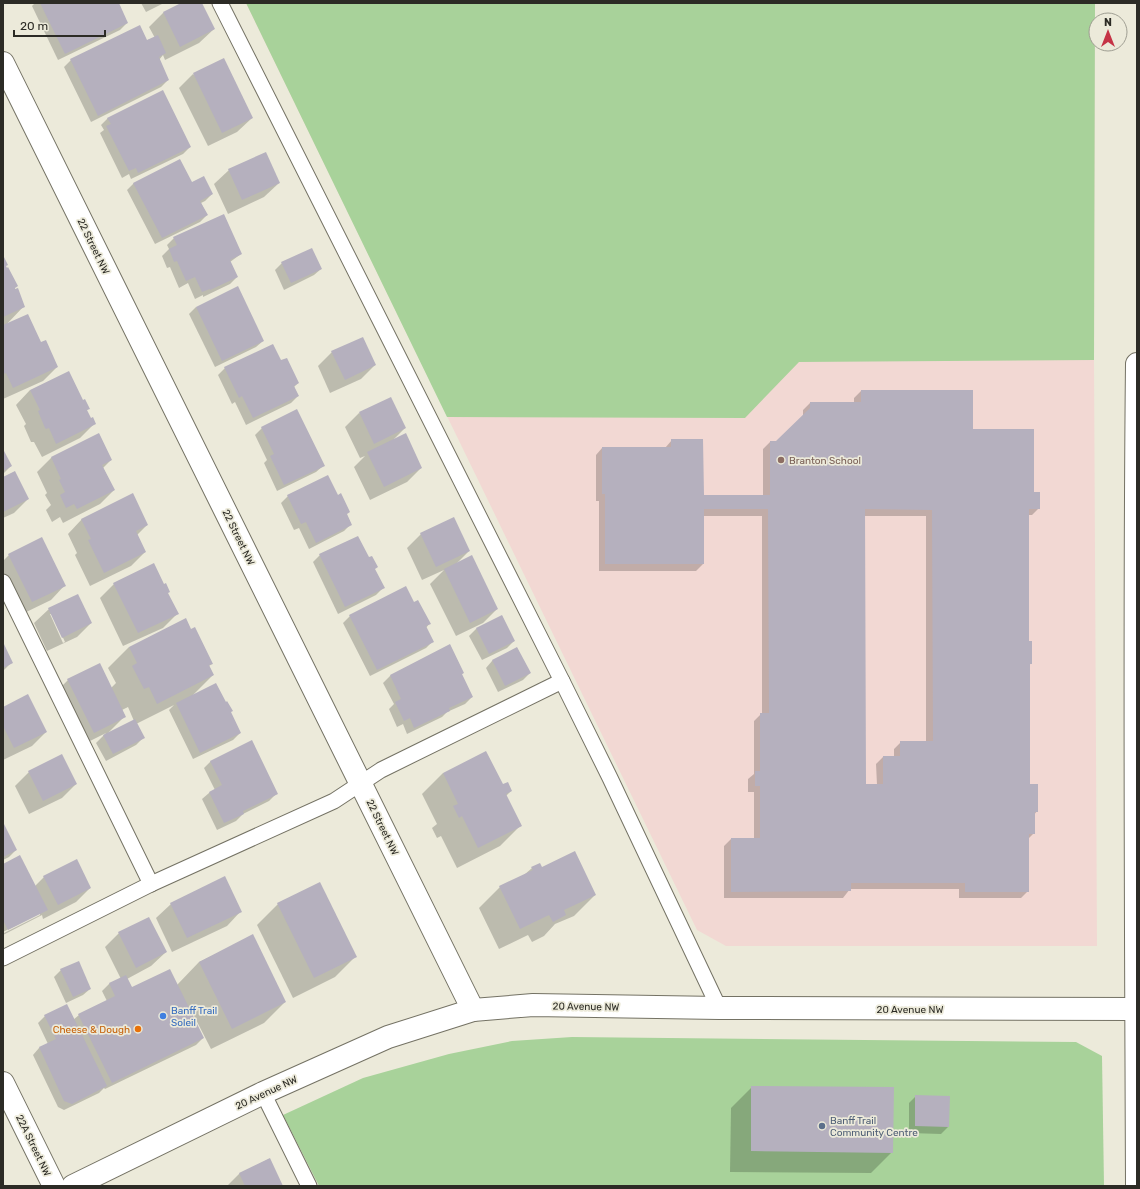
<svg xmlns="http://www.w3.org/2000/svg" width="1140" height="1189" viewBox="0 0 1140 1189" font-family="Rubik,sans-serif">
<style>
.education{fill:#f2d8d3}
.green{fill:#a8d29a}
.shadow{fill:#0003;fill-rule:evenodd}
.building{fill:#b5b0be;fill-rule:evenodd}
.lines{fill:none;stroke-linecap:round;stroke-linejoin:round}
.lane-casing{stroke:#747264;stroke-width:17}
.street-casing{stroke:#747264;stroke-width:24}
.lane{stroke:#fff;stroke-width:15}
.street{stroke:#fff;stroke-width:22}
.education-dot{fill:#8d6e63;stroke:#eceada;stroke-width:1.5}
.shop-dot{fill:#3f7fe0;stroke:#eceada;stroke-width:1.5}
.food-dot{fill:#e8710a;stroke:#eceada;stroke-width:1.5}
.service-dot{fill:#5c6f8a;stroke:#eceada;stroke-width:1.5}
.labels{text-anchor:middle;stroke-width:3.5;stroke-linejoin:round;paint-order:stroke}
.street-label{font-size:10px;fill:#2c2b25;stroke:#eceada}
.education-label{font-size:10px;fill:#785e54;stroke:#eceada;text-anchor:start}
.shop-label{font-size:10px;fill:#366cbe;stroke:#eceada;text-anchor:start}
.food-label{font-size:10px;fill:#c56008;stroke:#eceada;text-anchor:end}
.service-label{font-size:10px;fill:#4e5e75;stroke:#eceada;text-anchor:start}
</style>
<rect width="100%" height="100%" fill="#eceada"/>
<path class="education" d="M246 3H1095L1094 360 1097 946H726L697 930Z"/>
<g class="green">
<path d="M246 3H1095L1094 360 799 362 745 418 447 417Z"/>
<path d="M572 1037 1076 1042 1102 1056 1104 1186H319L283 1115 363 1078 449 1054 512 1041Z"/>
</g>
<g class="shadow">
<path d="M35 3H118L127 23 120 30 58 60 32 6Z"/>
<path d="M141 3H164L146 12Z"/>
<path d="M183 3H201L214 29 199 43 165 60 163 55 159 60 168 80 161 87 91 122 64 67 71 60 155 38 149 27 163 13Z"/>
<path d="M193 74 252 118 237 132 208 146 179 88Z"/>
<path d="M108 118 190 147 183 154 131 179 129 174 122 178 100 133 104 130 101 125Z"/>
<path d="M229 170 279 183 264 197 228 214 214 184Z"/>
<path d="M134 183H191L212 194 205 201 201 203 207 215 200 222 155 244 127 190Z"/>
<path d="M174 238 241 254 230 262 237 277 230 284 203 297V295L195 299 188 283 179 288 170 267 167 268 162 256 169 249 167 245Z"/>
<path d="M3 257 5 266 14 289 24 306 6 325 40 343 57 367 43 381 3 399Z"/>
<path d="M282 263 321 269 314 275 284 290 275 270Z"/>
<path d="M196 307 263 341 256 347 215 367 189 314Z"/>
<path d="M273 345 280 361 298 383 294 387 298 396 291 403 246 425 235 402 232 404 218 375 225 368Z"/>
<path d="M332 352 375 365 361 379 330 393 318 366Z"/>
<path d="M30 390 83 402 88 409 86 411 94 424 80 438 42 457 34 442H31L24 426 26 424 16 405Z"/>
<path d="M861 391 972 430 1033 493 1039 508 1032 515H1028V642L1031 663 1029 666V785L1037 811 1034 815V833L1028 839V891L1021 898H959V889H850L843 898H724V846L731 839H754V792H748V779L754 774V721L761 714H762V516H703V564L696 571H599V501H596V455L602 448H665L672 440 703 496H763V449L770 442H776L803 416V410L810 403H854V398ZM864 516H926V742H901L894 749V757H883L876 764 877 785H865Z"/>
<path d="M359 413 405 428 394 439 421 468 407 482 370 500 354 467 365 456 360 458 345 427Z"/>
<path d="M262 428 323 466 316 472 277 491 264 463 267 460 255 435Z"/>
<path d="M99 434 111 460 103 468 114 490 100 504 63 523 60 517 52 522 46 510 51 505 45 495 47 493 37 472 51 458Z"/>
<path d="M3 451 11 466 3 474Z"/>
<path d="M3 479 28 499 14 513 3 518Z"/>
<path d="M288 496H338L351 524 344 531 309 549 299 528 294 530 281 503Z"/>
<path d="M82 519 147 525 137 535 145 552 131 566 90 586 75 555 77 553 68 534Z"/>
<path d="M421 534 469 551 456 564 497 609 483 623 456 636 430 584 444 570 422 580 407 548Z"/>
<path d="M9 555 65 585 51 600 18 616 3 585V561Z"/>
<path d="M320 555 374 569 383 588 376 595 338 614 313 562Z"/>
<path d="M114 584 167 593 177 614 163 628 123 646 100 598Z"/>
<path d="M414 603 429 624 426 628 433 641 426 648 370 676 343 623 350 616Z"/>
<path d="M49 609 91 623 77 637 47 651 34 623ZM50 614H52L65 642 63 643Z"/>
<path d="M502 616 514 641 507 648 482 660 469 636 476 629Z"/>
<path d="M3 644 11 663 3 671Z"/>
<path d="M450 645 463 673 461 675 472 697 465 704 447 712 442 717 407 734 403 724 397 727 389 709 394 704 383 683 390 676Z"/>
<path d="M129 647 212 664 209 666 213 675 193 695 225 703 240 733 233 740 193 759 169 710 174 705 136 724 143 738 136 745 106 761 96 743 106 733 80 746 54 694 68 680 111 688 116 683 108 668ZM128 707 134 721 108 733 125 716 122 710Z"/>
<path d="M517 648 530 673 523 680 498 692 486 668 492 661Z"/>
<path d="M3 708 46 732 32 746 3 760Z"/>
<path d="M211 761 276 794 269 801 243 814 236 821 217 830 202 799 209 793 215 790 204 768Z"/>
<path d="M29 772 76 784 62 798 29 814 15 786Z"/>
<path d="M443 773 502 785 511 791 506 796 521 825 500 846 457 868 441 836 437 838 432 828 437 824 422 794Z"/>
<path d="M3 824 16 850 9 857 3 860Z"/>
<path d="M3 865 35 886 44 877 90 888 76 902 43 919 42 915 3 935ZM40 913V915L4 933 3 932Z"/>
<path d="M532 868H541L595 895 574 916 555 924 544 936 532 942 528 935 499 949 479 908 500 887 524 875Z"/>
<path d="M171 904 241 911 227 926 172 952 156 918Z"/>
<path d="M278 904 356 956 335 977 293 998 257 925Z"/>
<path d="M119 933 166 952 151 966 127 979 132 988 177 985 199 962 253 936 285 1002 264 1023 211 1049 190 1008 188 1009 203 1038 196 1045 105 1089 104 1088 99 1093 64 1110 58 1107 33 1055 39 1048 48 1044 38 1023 45 1016 73 1020 79 1015 107 1001 102 991 109 984 121 979 105 947Z"/>
<path d="M61 970 90 989 83 995 66 1003 54 977Z"/>
<path d="M752 1087 892 1152 871 1173 730 1172 731 1108Z"/>
<path d="M916 1096 948 1127 941 1134 909 1133V1103Z"/>
<path d="M269 1159 282 1186H227L239 1174Z"/>
</g>
<g class="building">
<path d="M40 3H119L128 23 65 54Z"/>
<path d="M181 3H202L215 29 180 47 163 12Z"/>
<path d="M140 25 147 40 158 35 166 53 159 57 169 80 98 116 70 59Z"/>
<path d="M224 58 253 118 222 133 193 73Z"/>
<path d="M163 90 191 147 138 173 136 168 129 171 106 126 111 124 107 118Z"/>
<path d="M266 152 280 183 242 200 228 169Z"/>
<path d="M180 159 192 182 204 176 213 194 200 201 208 215 162 238 133 183Z"/>
<path d="M224 214 242 254 230 260 238 277 210 290V289L202 292 195 277 186 281 177 261 174 262 169 249 177 245 173 237Z"/>
<path d="M312 248 322 269 291 283 281 262Z"/>
<path d="M3 255 8 265 6 266 7 268 8 267 18 286 15 288V289L18 288 25 307 3 317Z"/>
<path d="M238 286 264 341 222 361 196 307Z"/>
<path d="M28 314 41 342 46 340 58 367 13 388 6 373 3 374V325Z"/>
<path d="M363 337 376 365 345 380 331 351Z"/>
<path d="M273 344 281 360 287 358 299 383 294 386 299 396 253 418 242 396 239 398 224 367Z"/>
<path d="M69 371 83 400 85 399 90 409 87 410 91 418 93 417 96 424 56 444 49 428 46 429 45 428 38 411 40 410 30 390Z"/>
<path d="M861 390H973V429H1034V492H1040V509H1029V641H1032V664H1030V784H1038V812H1035V834H1029V892H965V883H851V891L731 892V838H760V786H755V771H760V713H769L768 509H704V564H605V494H602V447H671V439H703L704 495H770V441H776L810 408V402H861ZM865 509 932 510 933 741H900V756H883V784H866Z"/>
<path d="M391 397 406 428 374 444 359 412Z"/>
<path d="M297 409 325 466 284 485 270 456 274 454 261 427Z"/>
<path d="M99 433 112 460 102 465 115 490 77 509 74 504 66 508 60 495 65 492 59 480 61 479 51 457Z"/>
<path d="M406 433 422 468 384 487 367 452Z"/>
<path d="M3 449 12 466 3 471Z"/>
<path d="M15 471 29 499 3 512V477Z"/>
<path d="M328 475 338 495 341 493 350 512 347 514 352 525 316 543 306 522 301 524 287 495Z"/>
<path d="M133 493 148 525 136 531 146 552 104 573 88 540 91 539 81 519Z"/>
<path d="M454 517 470 551 436 567 420 533Z"/>
<path d="M358 536 369 557 372 556 378 567 375 569 385 588 345 607 319 554Z"/>
<path d="M42 537 66 586 32 602 8 554Z"/>
<path d="M472 555 498 609 470 623 444 569Z"/>
<path d="M154 563 164 584 166 583 170 592 168 593 179 614 138 633 113 583Z"/>
<path d="M406 586 414 602 418 600 431 624 426 626 434 642 377 670 349 615Z"/>
<path d="M78 594 92 623 62 638 48 608Z"/>
<path d="M502 615 515 641 489 654 476 628Z"/>
<path d="M186 618 191 629 195 627 213 664 209 665 214 675 157 704 149 687 144 689 132 666 137 663 129 647Z"/>
<path d="M3 642 13 663 3 668Z"/>
<path d="M450 644 464 673 462 674 473 697 449 708 450 711 414 728 410 718 404 721 395 702 401 699 390 675Z"/>
<path d="M517 647 531 673 505 686 492 660Z"/>
<path d="M100 663 126 717 94 733 67 679Z"/>
<path d="M216 683 226 702 227 701 233 711 231 712 241 733 200 753 176 703Z"/>
<path d="M28 694 47 732 14 748 3 726V707Z"/>
<path d="M135 719 145 738 113 754 103 735Z"/>
<path d="M252 740 278 794 243 811 244 814 224 823 209 792 222 785 210 761Z"/>
<path d="M486 751 503 784 508 782 512 791 506 794 522 826 478 848 462 816 459 818 453 806 458 804 443 773Z"/>
<path d="M62 754 77 784 43 801 28 771Z"/>
<path d="M3 822 17 850 3 857Z"/>
<path d="M575 851 596 895 564 910 566 915 553 922 549 915 520 929 499 886 533 870 531 867 540 863 542 867Z"/>
<path d="M20 855 48 910 8 930 3 920V864Z"/>
<path d="M77 859 91 888 58 905 43 876Z"/>
<path d="M225 876 242 912 187 938 170 903Z"/>
<path d="M320 882 357 957 314 978 277 903Z"/>
<path d="M149 917 167 952 136 968 118 932Z"/>
<path d="M253 934 286 1002 232 1029 199 962Z"/>
<path d="M79 961 91 989 73 997 60 969Z"/>
<path d="M170 969 204 1038 112 1083 78 1014 115 996 109 983 126 975 132 987Z"/>
<path d="M67 1004 107 1086 72 1104 64 1101 39 1047 56 1039 44 1015Z"/>
<path d="M751 1086 894 1087 893 1153 751 1151Z"/>
<path d="M915 1095 950 1096 949 1127 915 1126Z"/>
<path d="M270 1158 283 1186H245L239 1173Z"/>
</g>
<g class="lines">
<g class="lane-casing">
<g id="lane">
<path d="M220 3 562 681 610 778 719 1008"/>
<path d="M3 582 151 884"/>
<path d="M3 958 151 884 334 801 381 770 562 681"/>
<path d="M263 1093 309 1186"/>
</g>
</g>
<g class="street-casing">
<g id="street">
<path d="M3 63 473 1010"/>
<path d="M3 1083 54 1186"/>
<path d="M73 1186 263 1093 388 1037 473 1010 533 1005 719 1008 1137 1009"/>
<path d="M1137 1186C1136 912 1134 638 1137 364"/>
</g>
</g>
<use href="#lane" class="lane"/>
<use href="#street" class="street"/>
</g>
<circle class="education-dot" cx="781" cy="460" r="4"/>
<circle class="shop-dot" cx="163" cy="1016" r="4"/>
<circle class="food-dot" cx="138" cy="1029" r="4"/>
<circle class="service-dot" cx="822" cy="1126" r="4"/>
<g class="labels">
<g class="street-label">
<text transform="translate(94 246) rotate(64)" y="4">22 Street NW</text>
<text transform="translate(239 537) rotate(64)" y="4">22 Street NW</text>
<text transform="translate(383 827) rotate(64)" y="4">22 Street NW</text>
<text transform="translate(586 1006) rotate(1)" y="4">20 Avenue NW</text>
<text x="910" y="1013">20 Avenue NW</text>
<text transform="translate(266 1092) rotate(-25)" y="4">20 Avenue NW</text>
<text transform="translate(34 1145) rotate(64)" y="4">22A Street NW</text>
</g>
<g class="education-label">
<text x="789" y="464">Branton School</text>
</g>
<g class="shop-label">
<text x="171" y="1014">Banff Trail<tspan x="171" dy="12">Soleil</tspan></text>
</g>
<g class="food-label">
<text x="130" y="1033">Cheese &amp; Dough</text>
</g>
<g class="service-label">
<text x="830" y="1124">Banff Trail<tspan x="830" dy="12">Community Centre</tspan></text>
</g>
</g>
<rect width="1140" height="1189" fill="none" stroke="#2c2b25" stroke-width="8"/>
<g transform="translate(1108 32)"><circle r="19" fill="#eceada" stroke="#9f9e92"/>
<path d="M0-3L7 15L0 10L-7 15Z" fill="#c53446"/>
<text y="-6" font-size="11" font-weight="bold" text-anchor="middle" fill="#2c2b25">N</text>
</g>
<path d="M14 30v6h91v-6" fill="none" stroke="#2c2b25" stroke-width="2"/>
<text x="20" y="30" font-size="12" fill="#2c2b25" stroke="#eceada" stroke-width="3" paint-order="stroke">20 m</text>
</svg>
